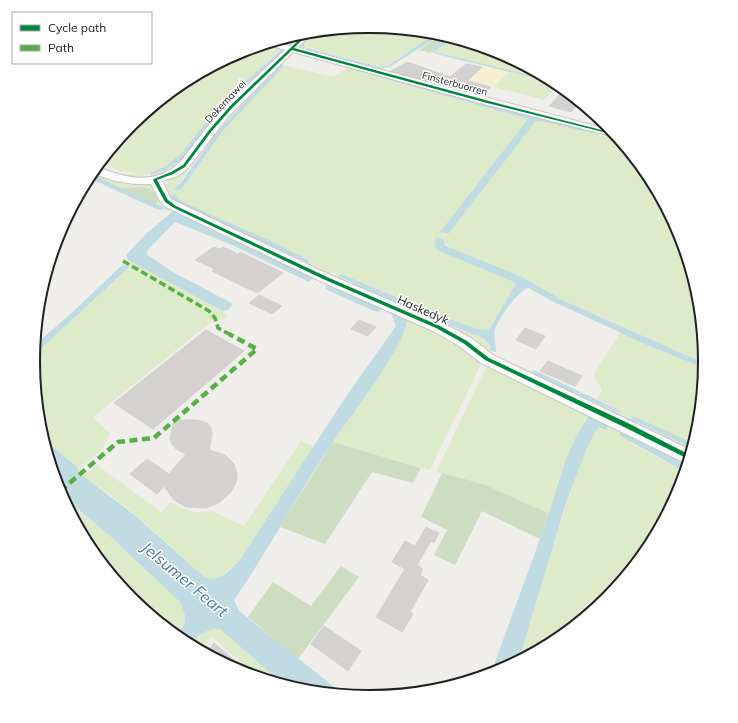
<svg xmlns="http://www.w3.org/2000/svg" width="738" height="723" viewBox="0 0 738 723" font-family="Mulish,sans-serif">
<style>
.grass{fill:#ddebcb;fill-rule:evenodd}
.forest{fill:#ccddc1}
.sand{fill:#f7eed1}
.water{fill:#c0dbe1}
.building{fill:#d4d2d0;stroke:#d3cfcc}
.lines{fill:none;stroke-linecap:round;stroke-linejoin:round}
.minor-casing{stroke:#c7c6c5;stroke-width:2}
.minor{fill:#fdfcfc;fill-rule:evenodd}
.quiet-far1{stroke:#55b145;stroke-width:3.5;stroke-dasharray:7 3.5;stroke-linecap:butt}
.quiet{stroke:#55b145;stroke-width:4.5;stroke-dasharray:8 4.5;stroke-linecap:butt}
.cycleway-casing{stroke:#fff;stroke-width:3}
.cycleway{fill:#00873e;fill-rule:evenodd}
.labels{text-anchor:middle;stroke-width:3;stroke-linejoin:round;paint-order:stroke}
.far-street-label{font-size:10px;fill:#222;stroke:#fff}
.street-label{font-size:12px;fill:#222;stroke:#fff}
.near-water-label{font-size:16px;font-style:italic;fill:#4977a0;stroke:#fff}
.rim{fill:none;stroke:#222;stroke-width:2}
</style>
<rect width="100%" height="100%" fill="#f0eeeb"/>
<g class="grass">
<path d="M369 26 437 33 415 48 383 67 303 46 318 31Z"/>
<path d="M453 38 498 52 550 80 435 52V51Z"/>
<path d="M268 43 287 49 177 168 152 178 150 174 143 175 145 179 110 175 96 168 98 165 119 174H142L120 171 101 162 132 124 183 82 241 51 264 45 280 50 240 86 201 128 182 153 166 166 150 172C159 171 166 171 173 166 190 155 198 136 211 122 234 97 258 74 283 52L281 48 266 44Z"/>
<path d="M281 64 218 131 174 190H181L186 183 222 132 283 65 334 77 347 68 528 119 440 232 446 235 534 122 541 121 593 131 479 103 349 66 615 135 616 137 602 133 599 135 619 140 648 175 679 233 698 296 704 363 566 302 522 277 451 248 443 241 434 246 437 250 514 282 515 285 489 330 478 329 447 318 341 274 338 276 483 338 490 345 489 353 334 278 336 274 333 272 330 274 320 268 289 258 169 200 164 188 167 180 220 122ZM172 194 176 195 178 198 181 201 275 243 310 261 308 263 176 203Z"/>
<path d="M509 72 555 83 561 87 558 89H555L544 100 493 87Z"/>
<path d="M93 171 117 181 148 184 156 189 173 208 169 211 157 205 158 204 141 187 122 188 91 174Z"/>
<path d="M131 261 214 305 223 311 228 318 211 322 93 417 110 434 103 448 79 470 44 440 40 427 34 355 115 280 128 266 127 265Z"/>
<path d="M391 312 437 329 480 359V366L430 470 333 442C359 406 385 370 405 331L393 315 389 314Z"/>
<path d="M621 332 647 345 704 368 698 427 693 443 633 416 630 419 692 448 690 454 503 360 524 369 532 370 531 372 616 412 614 407 597 399 602 389 595 379V371Z"/>
<path d="M489 367 688 460 686 465 642 441 629 442 685 472 679 490 648 548 606 599 555 641 519 660C539 596 556 531 579 468 584 456 588 437 598 427L603 428 587 419 567 456 548 513 483 484 436 472 485 369Z"/>
<path d="M301 441 314 446 239 561 217 579H211L204 577C165 542 127 503 82 476L97 465 161 512 171 502 186 510 197 512 212 511 244 526Z"/>
<path d="M65 492 66 499 109 535 180 602C187 618 188 622 176 635L132 599 90 548 62 494Z"/>
<path d="M212 628 220 629 283 684 258 677 212 637 200 650 190 644 206 630Z"/>
</g>
<g class="forest">
<path d="M441 35 449 37 431 50V53L419 50Z"/>
<path d="M141 187C152 189 159 193 157 205L122 188Z"/>
<path d="M333 442 421 468 413 483 372 472 325 544 280 527Z"/>
<path d="M442 473 483 484 548 513 540 539 482 511 455 565 434 555 447 530 421 517Z"/>
<path d="M341 566 359 577 298 659 248 617 273 582 311 606Z"/>
</g>
<path class="sand" d="M484 66 509 72 493 87 468 81Z"/>
<g class="water">
<path d="M314 31H318L305 43 304 47 380 67 387 66 437 33 441 35 391 66 381 69 300 47 301 44Z"/>
<path d="M449 37 453 38 435 51V52L550 80 555 83 440 55 430 51Z"/>
<path d="M266 44 281 48 284 50 253 79 211 123 188 152 178 162 166 170 151 175 150 173 166 166 182 153 201 128 240 86 280 51 278 48 264 45Z"/>
<path d="M281 64 284 65 279 71 222 132 186 183 181 190H174L182 181 218 131Z"/>
<path d="M349 66 479 103 594 131 592 133 541 121 535 122 448 234 440 232 528 119 347 68Z"/>
<path d="M91 174 165 208V209L159 210 152 207 89 178Z"/>
<path d="M175 194 181 201 275 243 310 261 308 263 176 203 172 200 171 195Z"/>
<path d="M172 212 180 213 310 275 313 278 309 282 232 245 175 222 146 252 148 255 173 272 233 304 228 310 223 311 128 260 126 255 147 233Z"/>
<path d="M436 237 443 239 445 245 451 248 522 277 566 302 704 363V368L647 345 552 301 528 288C518 291 498 319 495 330 493 335 496 345 496 352L490 351V345L483 338 417 312 338 276 341 274 447 318 478 329 489 330 515 285 514 282 437 250 434 246Z"/>
<path d="M124 265 128 266 127 269 34 355 35 345 77 308 121 266Z"/>
<path d="M327 285 380 308 381 311 377 312 372 310 327 290 325 288Z"/>
<path d="M394 314 403 317 407 320C404 338 394 352 385 367 369 393 350 417 333 442 298 494 269 549 234 600L239 611 343 694 303 691 283 684 220 629C206 628 199 635 190 644L176 635C188 622 187 618 180 602L109 535 66 499 65 492 59 488 44 440 76 466 79 470 78 472 136 516 204 577C220 583 228 571 239 561L345 398 396 326 392 316Z"/>
<path d="M532 370 536 371 619 410 620 412H616L533 374Z"/>
<path d="M589 416 608 425 606 430 598 427 588 445 566 503 519 660 491 673 540 539 567 456 577 435Z"/>
<path d="M633 416 693 443 692 448 630 419Z"/>
<path d="M621 431 686 465 685 472 619 435Z"/>
</g>
<g class="building">
<path d="M407 62 450 77 466 64 482 67 467 81 491 87 481 95 391 71Z"/>
<path d="M564 90 579 102 571 112 549 106Z"/>
<path d="M214 247 220 249 223 247 238 254 240 252 283 273 257 293 212 271 215 269 195 260Z"/>
<path d="M259 295 282 306 272 314 249 303Z"/>
<path d="M359 320 376 327 368 336 351 329Z"/>
<path d="M525 328 545 336 536 349 516 340Z"/>
<path d="M206 330 244 351 153 429 114 403Z"/>
<path d="M548 361 582 376 575 386 540 371Z"/>
<path d="M174 420H197L207 423 211 428 212 435 209 450 225 455 234 464 237 475 236 483 230 493 220 502 206 508 186 507 174 500 164 486 157 494 130 474 147 459 169 474 186 454 176 449 172 444 170 438Z"/>
<path d="M426 527 439 533 434 543 431 541 417 565 423 569 420 575 428 580 410 612 413 614 402 632 376 617 405 569 392 562 405 541 415 546Z"/>
<path d="M324 626 361 651 348 671 311 644Z"/>
<path d="M214 643 241 666 238 670 206 653Z"/>
</g>
<g class="lines">
<g class="minor-casing">
<path id="minor" d="M304 32H313L298 48 611 130 616 137 484 104 293 52 228 117 188 168 178 176 162 181 171 199 330 275 443 323 471 338 493 355 691 450 687 464 481 363 459 346 433 331 320 281 166 207 160 201 151 184C130 185 111 181 92 173L97 167C117 174 137 182 159 175 178 169 186 154 198 139 205 129 213 120 222 111 242 89 264 70 285 50L266 44 274 41 290 46Z"/>
</g>
<use href="#minor" class="minor"/>
<path class="quiet-far1" d="M123 261 209 311 215 318 218 328 231 335"/>
<path class="quiet" d="M60 491 118 442 154 438 257 349 229 334"/>
<g class="cycleway-casing">
<path id="cycleway" d="M307 32H310L294 48 489 101 613 133 615 135 487 103 292 50 233 107 211 132 185 167 173 174 157 180 168 200 176 206 327 277 440 326 467 341 489 358 628 423 690 455 688 459 624 427 485 360 463 343 436 328 323 279 174 208 165 202 153 180 154 179 171 172 183 165 209 130 231 105Z"/>
</g>
<use href="#cycleway" class="cycleway"/>
</g>
<g class="labels">
<g class="far-street-label">
<text transform="translate(455 83) rotate(15)" y="4">Finsterbuorren</text>
<text transform="translate(225 101) rotate(-47)" y="4">Dekemawei</text>
</g>
<g class="street-label">
<text transform="translate(423 310) rotate(24)" y="4">Haskedyk</text>
</g>
<g class="near-water-label">
<text transform="translate(185 579) rotate(40)" y="6">Jelsumer Feart</text>
</g>
</g>
<path d="M0 0H738V723H0ZM368 33H370A328 328 0 0 1 698 361V362A328 328 0 0 1 370 690H368A328 328 0 0 1 40 362V361A328 328 0 0 1 368 33Z" fill="#fff" fill-rule="evenodd"/>
<path class="rim" d="M368 33H370A328 328 0 0 1 698 361V362A328 328 0 0 1 370 690H368A328 328 0 0 1 40 362V361A328 328 0 0 1 368 33Z"/>
<rect x="12" y="12" width="140" height="52" fill="#ffffff" stroke="#a7a7a7"/>
<rect x="20" y="25" width="20" height="6" fill="#00873e" stroke="#a7a7a7"/>
<text x="48" y="32" font-size="12" fill="#222222">Cycle path</text>
<rect x="20" y="45" width="20" height="6" fill="#55b145" stroke="#a7a7a7"/>
<text x="48" y="52" font-size="12" fill="#222222">Path</text>
</svg>
